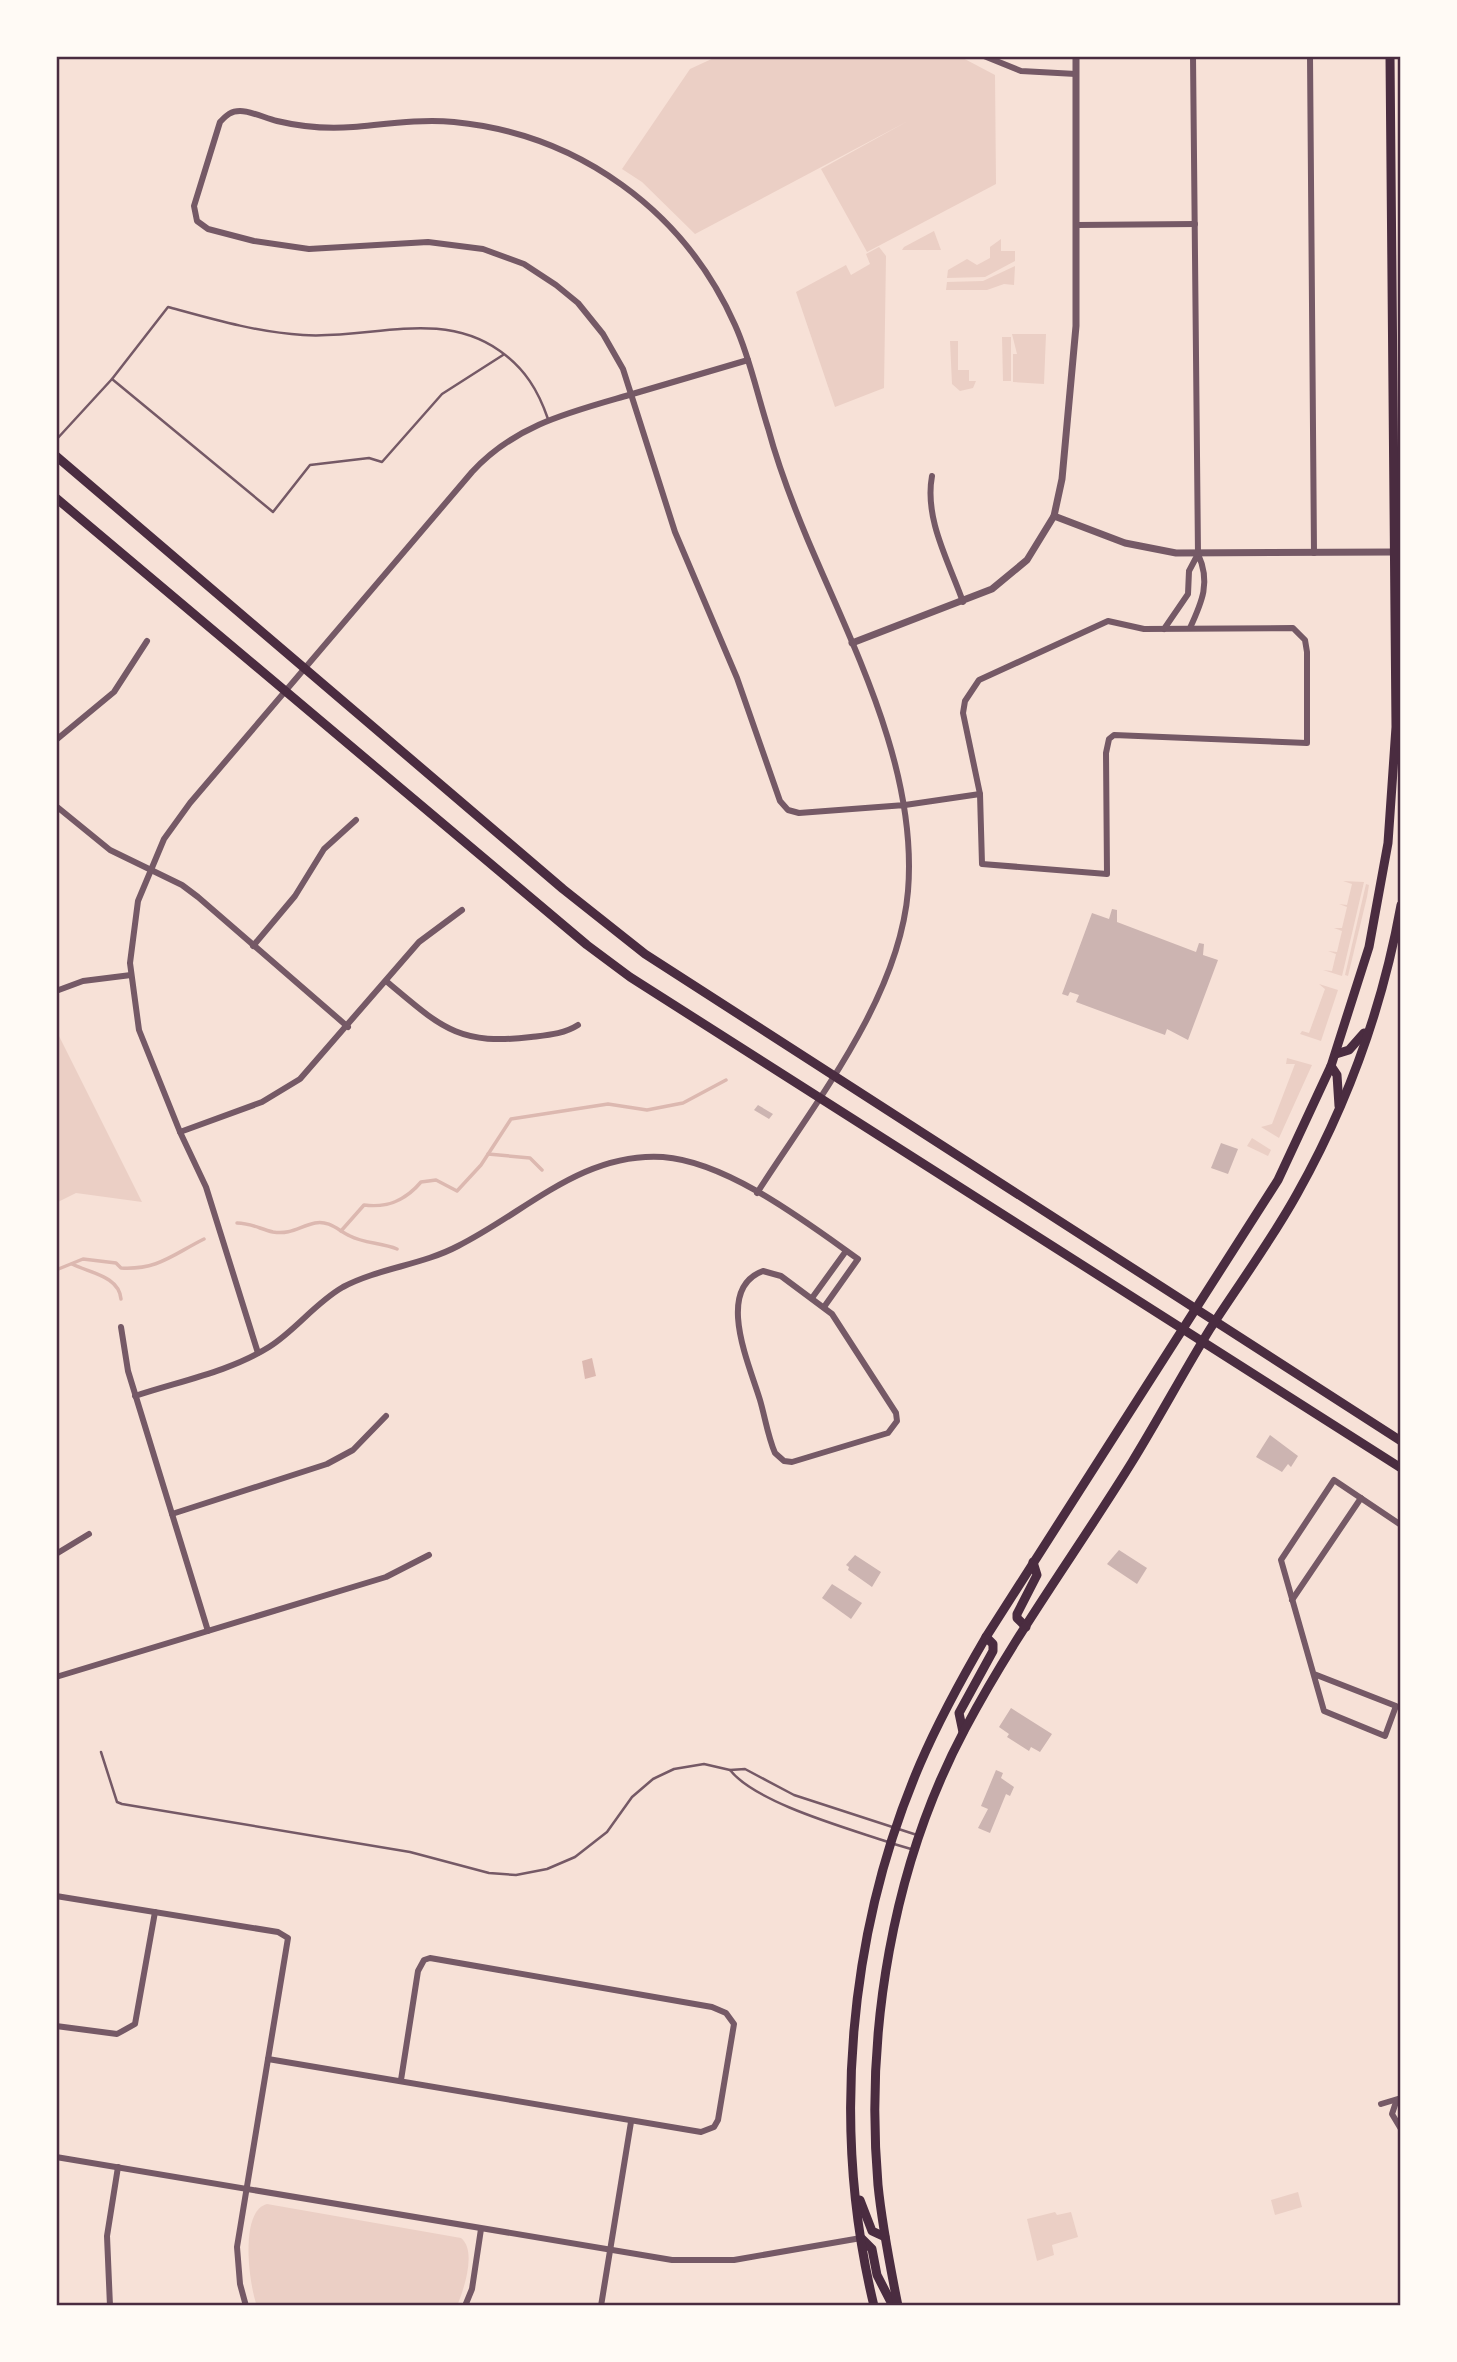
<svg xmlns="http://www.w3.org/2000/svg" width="1457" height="2362" viewBox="0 0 1457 2362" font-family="'Alegreya Sans',sans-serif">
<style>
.green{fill:#ebcfc5}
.water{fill:#dcb8b0}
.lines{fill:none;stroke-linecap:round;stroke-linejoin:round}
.stream{stroke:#dcb8b0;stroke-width:3.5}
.building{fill:#ccb4b1}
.service{stroke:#755966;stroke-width:2.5}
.minor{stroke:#755966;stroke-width:6}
.tertiary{stroke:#755966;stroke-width:7}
.secondary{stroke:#4a2c40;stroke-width:9}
.neatline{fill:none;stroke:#4a2c40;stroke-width:2.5}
</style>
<rect width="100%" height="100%" fill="#f7e1d7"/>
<g class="green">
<path d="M718 56H959L995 75 996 184 867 252 821 169 908 121 695 234 642 182 622 169 690 69Z"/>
<path d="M934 231 941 250H902L904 247Z"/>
<path d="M1001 239V251H1015V261L985 277 947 278 948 270 967 259 977 265 990 258V247Z"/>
<path d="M879 247 886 256 884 388 835 407 796 292 846 265 851 275 870 264 866 254Z"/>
<path d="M1015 266 1014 285 1004 284 987 290H946L947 282 983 281Z"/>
<path d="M1012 334H1046L1044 384 1013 382V354H1017Z"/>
<path d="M1002 337H1011V381H1003Z"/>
<path d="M950 341H958V370H969V381H976L973 388 960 391 952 384Z"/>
<path d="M1343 881 1364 882 1342 976 1323 970 1332 971 1336 954 1328 951 1337 952 1342 931 1334 928H1342L1347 907 1339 904 1347 905 1352 884Z"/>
<path d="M1366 884 1369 885 1367 897 1348 976 1345 975Z"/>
<path d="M1319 984 1338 990 1321 1041 1300 1034 1302 1031 1309 1033 1325 989Z"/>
<path d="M56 1030 142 1202 76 1193 56 1203Z"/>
<path d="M1287 1058 1312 1065 1279 1138 1261 1127 1272 1124 1295 1064H1286Z"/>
<path d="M1252 1138 1271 1150 1268 1156 1247 1146Z"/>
<path d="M1298 2192 1302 2207 1275 2215 1271 2200Z"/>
<path d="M267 2204 461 2238C477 2251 464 2289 457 2306H257C249 2285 239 2211 267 2204Z"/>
<path d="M1055 2212 1057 2215 1071 2212 1078 2237 1052 2245 1054 2255 1037 2261 1027 2219Z"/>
</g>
<path class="water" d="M592 1358 596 1376 585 1379 582 1361Z"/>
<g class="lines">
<g class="stream">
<path d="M488 1154 530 1158 542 1170"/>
<path d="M237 1223C251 1223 260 1229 273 1232 291 1235 300 1226 315 1223 329 1220 339 1231 350 1236 363 1243 382 1243 397 1249"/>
<path d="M341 1231 364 1205C387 1208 405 1201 421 1182L436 1180 457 1191 481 1165 511 1119 608 1104 647 1110 683 1103 726 1080"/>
<path d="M72 1264C90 1273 119 1276 121 1299"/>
<path d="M56 1270 83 1259 116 1263 121 1268C158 1270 172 1255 204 1239"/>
</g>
</g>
<g class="building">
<path d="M1112 909 1117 910V922L1196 952 1199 943 1204 944 1203 955 1218 960 1188 1040 1167 1029 1165 1035 1076 1002 1079 995 1070 992 1068 996 1062 994 1092 913 1109 919Z"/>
<path d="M758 1105 773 1114 769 1119 754 1110Z"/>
<path d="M1221 1143 1238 1149 1228 1174 1211 1168Z"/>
<path d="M1270 1435 1298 1456 1291 1467 1288 1464 1282 1472 1256 1457Z"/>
<path d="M1119 1550 1147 1568 1137 1584 1107 1564Z"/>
<path d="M855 1555 881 1572 872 1587 848 1570 849 1567 846 1565Z"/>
<path d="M832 1584 862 1603 851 1619 822 1598Z"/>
<path d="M1011 1708 1052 1734 1040 1752 1031 1747 1029 1751 1007 1737 1009 1734 999 1727Z"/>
<path d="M996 1770 1003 1773 1001 1778 1014 1787 1010 1796 1006 1794 990 1833 978 1828 988 1809 981 1806Z"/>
</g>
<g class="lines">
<g class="service">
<path d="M112 379 273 512 310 465 369 458 382 462 442 394 503 355"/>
<path d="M56 440 112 379 168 307C212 319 256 332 303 335 370 340 439 308 500 351 525 369 538 390 548 419"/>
<path d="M101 1752 117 1802 122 1804 410 1852 489 1873 516 1875 547 1869 575 1857 607 1832 632 1797 653 1779 674 1769 704 1764 730 1770 745 1769 794 1795 917 1835"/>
<path d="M730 1770C756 1803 847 1828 888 1842"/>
<path d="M894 1844 911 1849"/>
</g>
<g class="minor">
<path d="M984 56 1021 71 1076 74"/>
<path d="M1193 56 1198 554"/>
<path d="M1310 56 1314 553"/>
<path d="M1077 225 1195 224"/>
<path d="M932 476C924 519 949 562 963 602"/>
<path d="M1108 621 1144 629 1293 628 1305 640 1307 652V743L1114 735 1109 739 1106 753 1107 874 982 864 980 794 963 713 965 701 979 680Z"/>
<path d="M1164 629 1188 594 1189 571 1198 554C1211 582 1202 602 1190 628"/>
<path d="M56 740 114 692 147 641"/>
<path d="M56 806 110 850 182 885 198 897 348 1027"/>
<path d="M253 946 295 896 324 849 356 820"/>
<path d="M386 981C440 1026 457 1046 531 1037 548 1035 564 1034 578 1025"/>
<path d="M56 991 83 981 131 975"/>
<path d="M180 1132 262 1102 300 1079 419 942 462 910"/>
<path d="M757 1193C814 1104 899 999 908 891 918 769 853 647 807 538 792 502 778 465 768 428 757 394 750 358 735 325 684 210 578 134 454 122 420 119 387 124 353 127 327 129 302 127 277 121 265 118 251 111 240 111 230 111 226 116 220 122L194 206 197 221 208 229 254 241 309 249 428 242 483 249 524 264 556 285 578 303 603 334 623 369 675 532 737 678 780 801 788 810 799 813 905 805 980 794"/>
<path d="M763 1271 781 1276 832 1314 896 1413 897 1421 888 1433 792 1462 784 1461 775 1453C768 1437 765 1417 760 1400 750 1366 714 1289 763 1271Z"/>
<path d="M812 1298 846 1251"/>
<path d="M121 1327 128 1371 208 1631"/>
<path d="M258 1353 206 1187 180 1132 139 1030 130 963 138 901 164 839 190 803 472 472C515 425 570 412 629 395 669 383 708 372 748 360"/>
<path d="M135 1396C180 1381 229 1372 269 1347 296 1330 315 1303 343 1287 379 1268 422 1265 458 1246 526 1212 582 1152 663 1157 728 1162 806 1222 858 1259L824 1307"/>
<path d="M172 1514 327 1464 353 1450 386 1416"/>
<path d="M56 1554 89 1534"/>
<path d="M1292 1600 1361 1498"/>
<path d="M1314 1674 1396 1706 1385 1736 1324 1711 1281 1560 1334 1480 1401 1525"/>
<path d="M56 1677 386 1577 429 1555"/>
<path d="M56 1896 278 1932 288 1938 237 2247 240 2284 246 2306"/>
<path d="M56 2026 117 2034 135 2024 155 1912"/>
<path d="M268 2059 701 2132 714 2127 718 2120 734 2024 726 2013 712 2007 430 1958 424 1960 418 1971 401 2080"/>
<path d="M1396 2102 1392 2114 1401 2129"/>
<path d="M1381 2104 1401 2098"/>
<path d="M56 2157 672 2260H734L861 2238"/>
<path d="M110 2306 107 2236 118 2167"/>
<path d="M465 2306 472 2289 481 2229"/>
<path d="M601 2306 631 2122"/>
</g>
<g class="tertiary">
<path d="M1054 516 1125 543 1176 553 1395 552"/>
<path d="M852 643 992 589 1027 560 1054 516 1062 479 1076 326V56"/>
</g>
<g class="secondary">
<path d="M56 456 563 889 645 954 1401 1441"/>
<path d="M56 498 587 945 630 977 1401 1468"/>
<path d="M1336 1054 1349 1050 1364 1033"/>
<path d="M1331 1066 1337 1075 1339 1106"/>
<path d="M1026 1627 1017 1618V1614L1037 1575 1033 1562"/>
<path d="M963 1732 959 1713 993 1651V1644L986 1637"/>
<path d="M860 2200 872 2231 885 2237"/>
<path d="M862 2239 872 2249 877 2275 893 2306"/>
<path d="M874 2306C831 2129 848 1932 920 1764 939 1720 962 1678 986 1637L1278 1180 1331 1066 1369 947 1388 843 1396 727 1390 56"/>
<path d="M898 2306C890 2266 882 2225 878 2185 865 2032 892 1866 965 1729 1014 1636 1077 1551 1132 1462 1159 1418 1183 1373 1210 1329 1239 1284 1271 1241 1297 1194 1347 1105 1383 1005 1401 905"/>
</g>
</g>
<rect width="1457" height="2362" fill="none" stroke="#fffaf5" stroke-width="116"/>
<rect x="58" y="58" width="1341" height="2246" class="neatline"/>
</svg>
